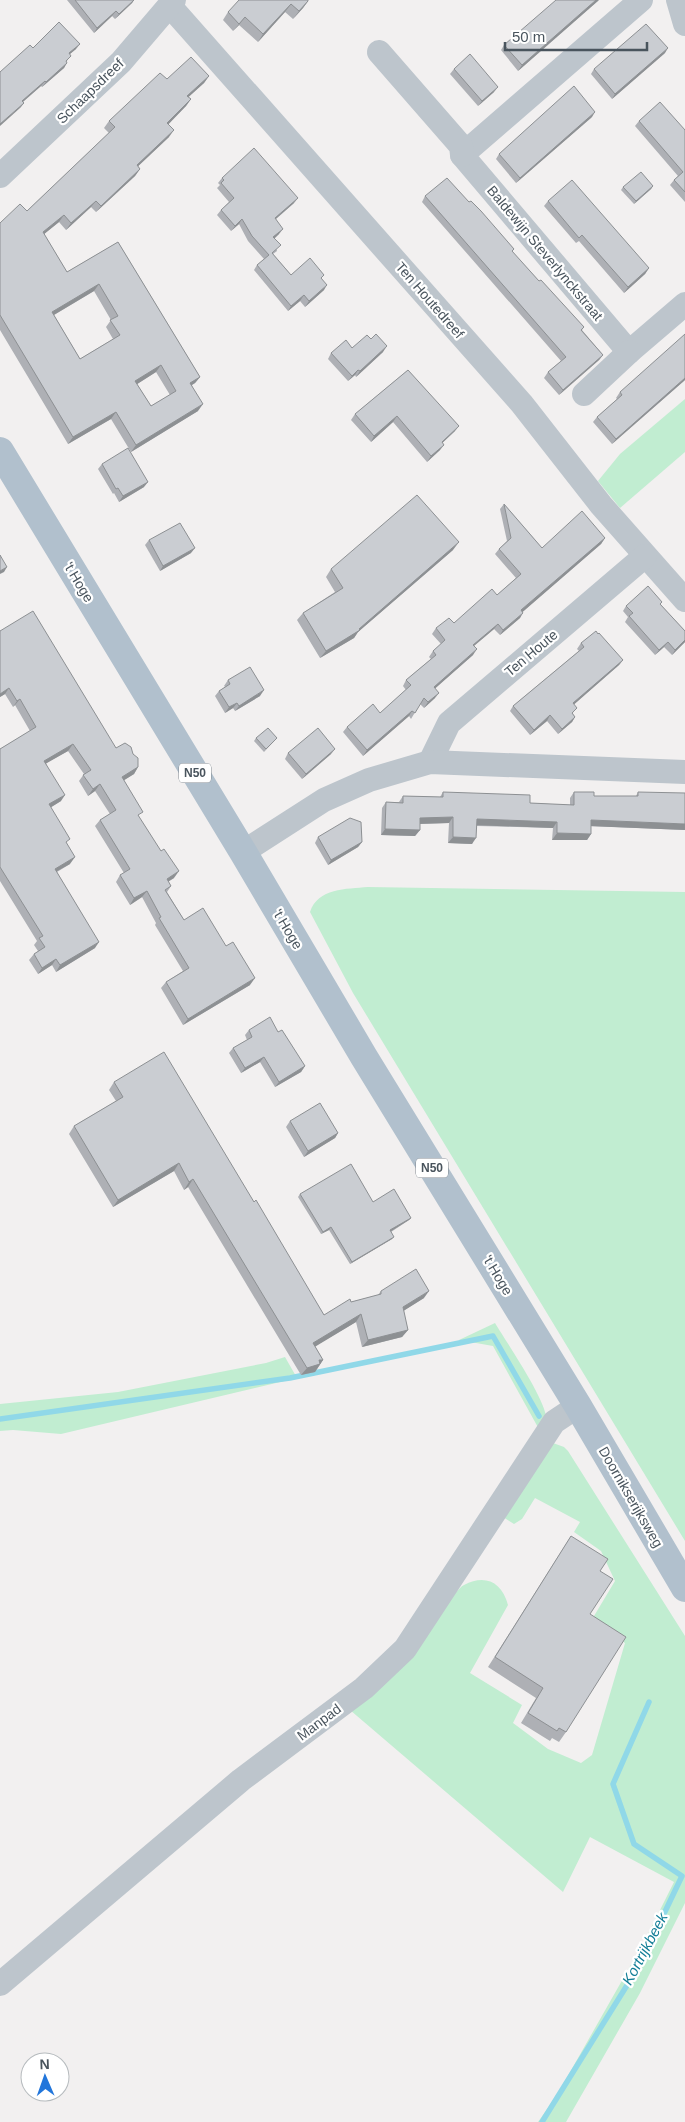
<svg xmlns="http://www.w3.org/2000/svg" width="685" height="2122" viewBox="0 0 685 2122" font-family="Helvetica,sans-serif">
<style>
.green{fill:#c1edd1}
.lines{fill:none;stroke-linecap:round;stroke-linejoin:round}
.stream{stroke:#90d8e8;stroke-width:5.5}
.minor{stroke:#bdc5cc;stroke-width:24}
.major{stroke:#b1c0cd;stroke-width:28}
.wall{fill:#aeb0b5;fill-rule:evenodd}
.shaded-wall{fill:#8d9093}
.building{fill:#cacdd2;stroke:#8d9093;fill-rule:evenodd}
.labels{text-anchor:middle;stroke-width:4.5;stroke-linejoin:round;paint-order:stroke}
.shield{fill:#fff;stroke:#80878e;stroke-width:1}
.shield-label{font-size:12px;font-weight:bold;fill:#49545d}
.street-label{font-size:14px;fill:#49545d;stroke:#fff}
.water-label{font-size:15px;font-style:italic;fill:#137e97;stroke:#fff}
</style>
<rect width="100%" height="100%" fill="#f2f0f0"/>
<g class="green">
<path d="M685 399V452L620 508 598 481 620 454Z"/>
<path d="M368 887 685 892V1541L353 993 310 912C318 888 346 889 368 887Z"/>
<path d="M495 1323C505 1340 550 1405 546 1421 545 1424 542 1428 540 1431L493 1346 459 1340Z"/>
<path d="M285 1357 297 1378 61 1434 13 1430 0 1431V1404L118 1392 266 1363Z"/>
<path d="M553 1443 564 1447 568 1451 685 1636V1903L640 1993 566 2122H538L557 2095 645 1940 674 1882 590 1837 563 1892 350 1710C373 1688 399 1667 419 1642 428 1631 454 1590 464 1585 485 1574 502 1582 508 1605L470 1673 522 1705 513 1723 548 1749 581 1763 592 1755 625 1643 591 1621 615 1581 601 1551 574 1532 580 1522 535 1498 522 1519 514 1524 503 1517Z"/>
</g>
<g class="lines">
<g class="stream">
<path d="M0 1419 290 1378 493 1336 539 1416"/>
<path d="M542 2122 639 1966 682 1876 634 1844 613 1784 649 1702"/>
</g>
<g class="minor">
<path d="M641 0 462 155 629 352 685 304"/>
<path d="M678 0 685 24"/>
<path d="M170 6 522 404 601 505 685 600"/>
<path d="M379 52 461 146 462 155"/>
<path d="M0 176 121 62 174 0"/>
<path d="M584 394 629 352"/>
<path d="M430 762 449 723 645 556"/>
<path d="M243 852 324 800 369 780 430 762 685 772"/>
<path d="M0 1984 241 1780 364 1688 405 1649 554 1422 578 1406"/>
</g>
<path class="major" d="M0 451 243 852 364 1057 578 1406 685 1588"/>
</g>
<g class="wall">
<path d="M67 0H134L132 3 115 19 112 16 94 33Z"/>
<path d="M599 0 518 71 501 50 504 45Z"/>
<path d="M308 1 303 8 293 19 285 12 258 42 239 25 233 31 223 20 228 12Z"/>
<path d="M33 48 76 49 70 54 64 68 42 87 41 86 23 102 24 103 20 108Z"/>
<path d="M665 53 612 99 591 74 594 69Z"/>
<path d="M454 69 494 92 478 106 450 74Z"/>
<path d="M209 76 204 83 188 97 191 99 186 106 168 124 169 137 138 166 140 169 135 176 96 212 91 207 66 230 59 222 44 234 67 272 118 242 200 377 195 383 192 385 198 411 131 452 111 419 68 444 0 330V223L27 211 109 133 104 128 109 121 167 79ZM94 291 111 320 106 327 113 339 80 359 54 315ZM156 372 170 395 151 406 137 384Z"/>
<path d="M592 117 516 183 496 159 499 154Z"/>
<path d="M639 121 685 130V202L670 185 674 180 678 176 635 126Z"/>
<path d="M222 178 294 203 276 219 279 234 274 238 277 251 273 254 291 275 322 279 324 290 305 307 300 301 288 311 254 270 257 265 264 259 248 241 239 224 231 231 217 215 221 210 229 202 217 188 220 185 218 183Z"/>
<path d="M653 186 651 189 634 204 621 190 623 187Z"/>
<path d="M425 196 469 202 514 249 512 252 539 281 584 327 582 330 603 355 599 360 559 395 544 378 548 372 561 361 422 202Z"/>
<path d="M548 201 649 268 645 274 624 293 579 241 576 243 544 206Z"/>
<path d="M352 348 383 352 356 377 355 375 348 381 328 359 331 353Z"/>
<path d="M408 370 455 431 442 443 440 450 427 462 393 422 371 442 351 420 355 414Z"/>
<path d="M685 380 612 444 593 422 597 417 617 399 616 398 620 392Z"/>
<path d="M102 464 144 487 119 502 114 493 113 494 98 469Z"/>
<path d="M504 504 542 548 605 538 601 544 522 612 520 618 500 635 494 629 474 646 473 655 435 688V698L424 708 420 704 411 719 409 716 363 756 343 732 347 727 380 713 406 690 403 686 406 680 431 659 429 657 433 651 441 644 432 634 436 628 454 623 497 595 516 578 495 554 499 549 507 541 500 509Z"/>
<path d="M149 540 191 553 160 571 145 545Z"/>
<path d="M453 550 358 632 354 638 320 658 297 620 303 613 335 592 326 577 331 569Z"/>
<path d="M662 602 660 604 685 631V642L672 655 664 647 655 655 625 622 628 617 623 611 626 606Z"/>
<path d="M0 631 116 748 133 754 138 767 134 774 124 780 139 817 174 878 168 882 171 886 167 892 184 920 226 946 250 985 183 1025 161 988 166 982 183 971 155 925 156 923 142 897 130 905 116 882 120 875 124 873 95 826 100 820 110 814 95 791 88 796 79 781 84 774 68 751 46 763 61 801 51 807 67 844 70 864 57 872 95 948 56 972 52 965 38 974 29 960 34 954 38 951 34 945 37 941 0 881V749L30 731 15 705 13 707 5 694 0 697Z"/>
<path d="M581 643 623 660 619 665 574 704 573 714 575 717 572 722 558 734 547 721 530 735 510 711 513 706 579 651 577 649Z"/>
<path d="M228 680 260 696 235 711 233 708 225 713 215 696 219 691 225 687 224 686Z"/>
<path d="M256 738H277L264 752 254 741Z"/>
<path d="M288 753 331 754 302 779 285 759Z"/>
<path d="M443 792 530 803 570 805V798L574 792 594 796H636L638 792 685 830 591 826V834L587 840H552L553 828 477 826 472 844 448 843 449 823 420 824V830L415 836 381 835 382 808 386 802H399L403 796 440 797Z"/>
<path d="M318 837 362 842 358 847 328 865 315 843Z"/>
<path d="M249 1030 278 1032 305 1066 301 1072 275 1087 260 1062 241 1073 229 1053 233 1048 247 1040 245 1035Z"/>
<path d="M114 1082 254 1202 324 1315 351 1302 378 1295 381 1291 424 1298 403 1311 408 1330 402 1337 362 1347 356 1322 315 1346 323 1360 315 1372 301 1375 188 1187 184 1190 174 1171 113 1207 69 1134 74 1126 116 1101 109 1090Z"/>
<path d="M290 1121 338 1133 335 1138 304 1157 286 1127Z"/>
<path d="M300 1194 373 1202 411 1218 409 1220 391 1232 392 1239 350 1264 329 1230 321 1234 298 1197Z"/>
<path d="M571 1536 600 1571 590 1614 566 1732 559 1742 552 1738 550 1741 521 1723 536 1698 488 1667Z"/>
</g>
<g class="shaded-wall">
<path d="M134 0 132 3 115 19 119 14Z"/>
<path d="M596 0H599L518 71 522 65Z"/>
<path d="M308 1 303 8 293 19 299 11Z"/>
<path d="M291 4 285 12 258 42 263 34Z"/>
<path d="M116 11 112 16 94 33 97 28Z"/>
<path d="M245 17 239 25 233 31Z"/>
<path d="M80 44 76 49 65 58 69 53Z"/>
<path d="M668 48 665 53 612 99 615 94Z"/>
<path d="M67 63 64 68 42 87 46 82Z"/>
<path d="M209 76 204 83 182 103 187 96Z"/>
<path d="M45 81 41 86 18 106 22 101Z"/>
<path d="M498 87 494 92 478 106 482 101Z"/>
<path d="M191 99 186 106 163 130 167 123Z"/>
<path d="M24 103 20 108 0 126V124Z"/>
<path d="M595 112 592 117 516 183 520 178Z"/>
<path d="M174 130 169 137 132 172 137 165Z"/>
<path d="M140 169 135 176 96 212 101 206Z"/>
<path d="M653 186 651 189 634 204 636 201Z"/>
<path d="M298 198 294 203 271 223 275 218Z"/>
<path d="M96 201 91 207 66 230 71 223Z"/>
<path d="M64 215 59 222 38 239 43 232Z"/>
<path d="M242 219 239 224 231 231 235 226Z"/>
<path d="M283 229 279 234 270 243 273 237Z"/>
<path d="M649 268 645 274 624 293 628 287Z"/>
<path d="M99 284 94 291 47 319 52 312Z"/>
<path d="M327 285 324 290 305 307 309 301Z"/>
<path d="M304 295 300 301 288 311 291 306Z"/>
<path d="M387 346 383 352 356 377 360 371Z"/>
<path d="M603 355 599 360 559 395 563 390Z"/>
<path d="M161 365 156 372 131 388 135 381Z"/>
<path d="M358 370 355 375 348 381 352 376Z"/>
<path d="M200 377 195 383 185 389 190 383Z"/>
<path d="M685 378V380L612 444 616 439Z"/>
<path d="M203 404 198 411 131 452 136 445Z"/>
<path d="M116 412 111 419 68 444 73 437Z"/>
<path d="M397 416 393 422 371 442 374 436Z"/>
<path d="M459 426 455 431 438 447 442 442Z"/>
<path d="M444 445 440 450 427 462 431 456Z"/>
<path d="M148 482 144 487 119 502 123 496Z"/>
<path d="M605 538 601 544 518 616 521 610Z"/>
<path d="M459 542 453 550 358 632 354 638 320 658 326 651 359 629Z"/>
<path d="M195 548 191 553 160 571 163 566Z"/>
<path d="M7 567 4 572 0 574V571Z"/>
<path d="M523 613 520 618 500 635 503 630Z"/>
<path d="M498 624 494 629 469 650 473 645Z"/>
<path d="M685 640V642L672 655 675 650Z"/>
<path d="M668 642 664 647 655 655 659 650Z"/>
<path d="M477 649 473 655 430 693 434 687Z"/>
<path d="M623 660 619 665 570 708 573 703Z"/>
<path d="M9 688 5 694 0 697V694Z"/>
<path d="M264 690 260 696 235 711 239 706Z"/>
<path d="M439 693 435 698 424 708 428 702Z"/>
<path d="M20 699 15 705 13 707 17 701Z"/>
<path d="M237 703 233 708 225 713 229 707Z"/>
<path d="M412 711 409 716 363 756 367 750Z"/>
<path d="M550 715 547 721 530 735 534 730Z"/>
<path d="M575 717 572 722 558 734 562 729Z"/>
<path d="M73 744 68 751 40 767 44 761Z"/>
<path d="M335 749 331 754 302 779 306 774Z"/>
<path d="M138 767 134 774 118 784 122 777Z"/>
<path d="M100 784 95 791 88 796 93 789Z"/>
<path d="M65 795 61 801 45 811 49 804Z"/>
<path d="M453 817 449 823 416 824 420 818Z"/>
<path d="M477 819 557 822 553 828 473 825Z"/>
<path d="M591 820 685 824V830L587 826Z"/>
<path d="M385 829 420 830 415 836 381 835Z"/>
<path d="M557 833 591 834 587 840H552Z"/>
<path d="M453 837 476 838 472 844 448 843Z"/>
<path d="M362 842 358 847 328 865 331 860Z"/>
<path d="M75 857 70 864 50 875 55 869Z"/>
<path d="M179 871 174 878 162 885 167 879Z"/>
<path d="M147 891 142 897 130 905 134 898Z"/>
<path d="M99 942 95 948 56 972 60 965Z"/>
<path d="M56 959 52 965 38 974 42 968Z"/>
<path d="M255 978 250 985 183 1025 188 1019Z"/>
<path d="M264 1057 260 1062 241 1073 245 1068Z"/>
<path d="M305 1066 301 1072 275 1087 279 1082Z"/>
<path d="M338 1133 335 1138 304 1157 308 1151Z"/>
<path d="M179 1163 174 1171 113 1207 118 1200Z"/>
<path d="M193 1179 188 1187 184 1190 189 1182Z"/>
<path d="M411 1218 409 1220 388 1233 390 1230Z"/>
<path d="M331 1227 329 1230 321 1234 323 1232Z"/>
<path d="M394 1237 392 1239 350 1264 352 1262Z"/>
<path d="M429 1291 424 1298 397 1315 403 1307Z"/>
<path d="M361 1314 356 1322 308 1351 313 1343Z"/>
<path d="M408 1330 402 1337 362 1347 368 1340Z"/>
<path d="M319 1360H323L315 1372 301 1375 307 1368Z"/>
</g>
<g class="building">
<path d="M75 0H134L119 14 116 11 97 28Z"/>
<path d="M239 0H308V1L299 11 291 4 263 34 245 17 239 24 228 12Z"/>
<path d="M556 0H596L522 65 504 45Z"/>
<path d="M59 22 80 44 69 53 71 56 66 61 67 63 46 82 45 81 22 101 24 103 0 124V72L30 45 33 48Z"/>
<path d="M646 24 668 48 615 94 594 69Z"/>
<path d="M470 54 498 87 482 101 454 69Z"/>
<path d="M191 57 209 76 187 96 191 99 167 123 174 130 137 165 140 169 101 206 96 201 71 223 64 215 43 232 67 272 118 242 200 377 190 383 203 404 136 445 116 412 73 437 0 315V223L20 204 27 211 115 127 109 121 160 73 167 79ZM99 284 118 316 110 320 120 335 80 359 52 312ZM161 365 176 391 151 406 135 381Z"/>
<path d="M574 86 595 112 520 178 499 154Z"/>
<path d="M660 102 685 130V192L674 180 683 172 639 121Z"/>
<path d="M254 148 298 198 275 218 283 229 273 237 281 245 272 253 291 275 310 258 324 275 321 278 327 285 309 301 304 295 291 306 257 265 269 255 252 236 242 219 235 226 221 210 234 198 221 183 224 180 222 178Z"/>
<path d="M641 172 653 186 636 201 623 187Z"/>
<path d="M447 178 469 202 471 201 481 211 514 249 512 251 539 281 541 280 584 327 581 330 603 355 563 390 548 372 566 357 425 196Z"/>
<path d="M572 180 649 268 628 287 582 235 579 238 548 201Z"/>
<path d="M376 334 387 346 360 371 358 370 352 376 331 353 346 340 352 348 367 335 371 339Z"/>
<path d="M685 334V378L616 439 597 417 622 395 620 392Z"/>
<path d="M408 370 459 426 442 442 444 445 431 456 397 416 374 436 355 414Z"/>
<path d="M128 448 148 482 123 496 118 488 116 489 102 464Z"/>
<path d="M417 495 459 542 359 629 360 630 326 651 303 613 343 588 331 569Z"/>
<path d="M504 504 542 548 582 511 605 538 521 610 523 613 503 630 498 624 473 645 477 649 434 687 439 693 428 702 424 698 415 713 412 711 367 750 347 727 373 704 380 713 411 685 406 680 436 655 433 651 445 640 436 628 449 618 454 623 492 589 497 595 521 574 499 549 511 538Z"/>
<path d="M180 523 195 548 163 566 149 540Z"/>
<path d="M0 555 7 567 0 571Z"/>
<path d="M648 586 662 602 660 604 685 631V640L675 650 668 642 659 650 629 616 633 613 626 606Z"/>
<path d="M33 611 116 748 125 743 131 747 133 754 138 758V767L122 777 143 812 138 815 161 851 164 849 179 871 167 879 171 886 165 890 184 920 203 908 226 946 233 942 255 978 188 1019 166 982 189 968 159 918 161 917 147 891 134 898 120 875 130 869 100 820 116 810 100 784 93 789 83 775 91 770 73 744 44 761 65 795 49 804 70 839 66 842 75 857 55 869 99 942 60 965 56 959 42 968 34 954 45 947 39 938 43 936 0 867V749L36 727 20 699 17 701 9 688 0 694V631Z"/>
<path d="M596 631 598 634 599 633 623 660 573 703 577 708 572 713 575 717 562 729 550 715 534 730 513 706 584 647 581 643Z"/>
<path d="M250 667 264 690 239 706 237 703 229 707 219 691 230 684 228 680Z"/>
<path d="M268 728 277 738 266 749 256 738Z"/>
<path d="M318 728 335 749 306 774 288 753Z"/>
<path d="M443 792 530 795V803L574 805V792H594V796H638V792L685 793V824L591 820V834L557 833V822L477 819 476 838 453 837V817L420 818V830L385 829 386 802 403 803V796L443 797Z"/>
<path d="M350 818 361 822 362 842 331 860 318 837Z"/>
<path d="M270 1017 278 1032 282 1030 305 1066 279 1082 264 1057 245 1068 233 1048 252 1037 249 1030Z"/>
<path d="M164 1052 254 1202 256 1200 324 1315 350 1299 351 1302 381 1294V1291L416 1269 429 1291 403 1307 408 1330 368 1340 361 1314 313 1343 323 1360H319L320 1364 307 1368 193 1179 189 1182 179 1163 118 1200 74 1126 123 1097 114 1082Z"/>
<path d="M320 1103 338 1133 308 1151 290 1121Z"/>
<path d="M351 1164 373 1202 394 1189 411 1218 390 1230 394 1237 352 1262 331 1227 323 1232 300 1194Z"/>
<path d="M571 1536 608 1559 600 1571 613 1579 590 1614 626 1637 566 1732 559 1728 557 1731 528 1713 543 1688 495 1657Z"/>
</g>
<g class="labels">
<g class="shield">
<rect x="179" y="763.5" width="32" height="19" rx="4"/>
<rect x="416" y="1158.5" width="32" height="19" rx="4"/>
</g>
<g class="shield-label">
<text x="195" y="777">N50</text>
<text x="432" y="1172">N50</text>
</g>
<g class="street-label">
<text transform="translate(90 91) rotate(-44)" y="5">Schaapsdreef</text>
<text transform="translate(545 253) rotate(50)" y="5">Baldewijn Steverlynckstraat</text>
<text transform="translate(430 300) rotate(49)" y="5">Ten Houtedreef</text>
<text transform="translate(79 582) rotate(59)" y="5">'t Hoge</text>
<text transform="translate(531 653) rotate(-40)" y="5">Ten Houte</text>
<text transform="translate(288 929) rotate(59)" y="5">'t Hoge</text>
<text transform="translate(498 1275) rotate(59)" y="5">'t Hoge</text>
<text transform="translate(631 1497) rotate(60)" y="5">Doornikserijksweg</text>
<text transform="translate(319 1722) rotate(-37)" y="5">Manpad</text>
</g>
<g class="water-label">
<text transform="translate(645 1949) rotate(-62)" y="5">Kortrijkbeek</text>
</g>
</g>
<g transform="translate(45 2077) rotate(358)"><circle r="24" fill="#ffffff" stroke="#b6bbbe"/>
<path d="M0-4L9 19L0 12L-9 19Z" fill="#2276db"/>
<text y="-8" font-size="14" font-weight="bold" text-anchor="middle" fill="#49545d">N</text>
</g>
<path d="M505 42v8h142v-8" fill="none" stroke="#49545d" stroke-width="2.5"/>
<text x="512" y="42" font-size="15" fill="#49545d" stroke="#ffffff" stroke-width="4" paint-order="stroke">50 m</text>
</svg>
